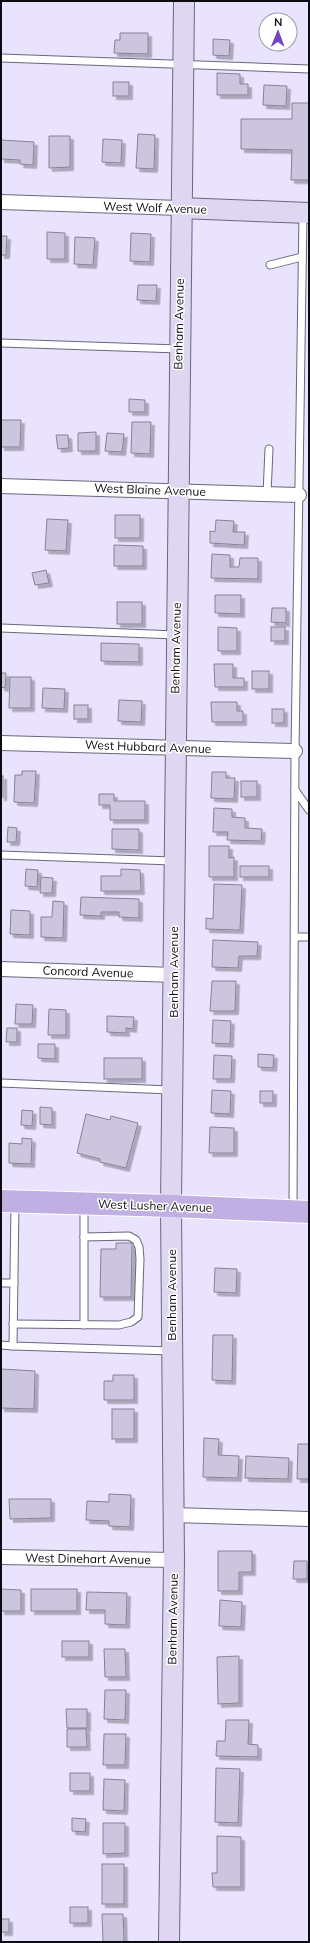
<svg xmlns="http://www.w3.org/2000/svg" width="310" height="1943" viewBox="0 0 310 1943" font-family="Mulish,sans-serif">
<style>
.building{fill:#cbc5de;stroke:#878198;filter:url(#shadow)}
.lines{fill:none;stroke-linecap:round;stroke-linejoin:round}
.lane-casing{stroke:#6b667c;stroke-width:9}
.street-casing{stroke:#6b667c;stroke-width:16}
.secondary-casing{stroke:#6b667c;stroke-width:22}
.primary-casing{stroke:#fff;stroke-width:24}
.lane{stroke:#fff;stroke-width:7}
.street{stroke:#fff;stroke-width:14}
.secondary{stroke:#dfd7f1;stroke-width:20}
.primary{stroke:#bfafe3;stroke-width:22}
.labels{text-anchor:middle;stroke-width:3;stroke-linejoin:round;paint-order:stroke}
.street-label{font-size:12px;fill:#0c0a12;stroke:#fff}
</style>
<defs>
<filter id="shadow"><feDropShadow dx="3.5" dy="3.5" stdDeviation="0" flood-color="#0004"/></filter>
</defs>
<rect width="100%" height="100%" fill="#eae3fd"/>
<g class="building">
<path d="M120 33H148V54L114 53 115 40H120Z"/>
<path d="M213 39 230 40 229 56 213 55Z"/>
<path d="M217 73 240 74V84H248V95H217Z"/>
<rect x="113" y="82" width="16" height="14"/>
<path d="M264 85 287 86 286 106 263 105Z"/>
<path d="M292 103H309V180H291L292 150 241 149V119H292Z"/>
<path d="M138 134 155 135 154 169 136 168Z"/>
<path d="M49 136H70V167L49 168Z"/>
<path d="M103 139 122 140 121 163 102 162Z"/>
<path d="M1 140 34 142 33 165 20 164V160L1 159Z"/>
<path d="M47 232 65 233V259H47Z"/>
<path d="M131 233 151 234 150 262 130 261Z"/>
<path d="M1 236H7L6 255H1Z"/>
<path d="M75 237 95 238 93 265 74 264Z"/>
<path d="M138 285H157L156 301 137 300Z"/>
<path d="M129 399 145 400V412H129Z"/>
<path d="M1 420H21L20 447H1Z"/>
<path d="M132 422H151L150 454 131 453Z"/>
<path d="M96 432V451H78V433Z"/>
<path d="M107 433 124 434 122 452 105 451Z"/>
<path d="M56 435H68L69 448 58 449Z"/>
<rect x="115" y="515" width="25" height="23"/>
<path d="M47 519 68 520 66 551 45 550Z"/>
<path d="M216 520 234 521 233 532H245L244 545 210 543V531L215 532Z"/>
<path d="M114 545 143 546V566H114Z"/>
<path d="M212 554 230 555V567H239L240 558H258V579L211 578Z"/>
<path d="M46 570 49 583 35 585 32 573Z"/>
<path d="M215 595H241V614L215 613Z"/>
<rect x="117" y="602" width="25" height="22"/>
<path d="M272 608H286V623L271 622Z"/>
<path d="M218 627 237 628V651H218Z"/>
<rect x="271" y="627" width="14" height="14"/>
<path d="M101 643 139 644V662L101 661Z"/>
<path d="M214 664H233V678H244V687H215Z"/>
<rect x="252" y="671" width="17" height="18"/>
<path d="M1 673H6L5 688 1 687Z"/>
<path d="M10 677H31V708H9Z"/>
<path d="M43 688 65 689 64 709 42 708Z"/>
<path d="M119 700 142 701 141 722 118 721Z"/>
<path d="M211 702H237V711H243V722H212Z"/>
<rect x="74" y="705" width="14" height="14"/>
<rect x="272" y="709" width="12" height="14"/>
<path d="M22 771H36L34 803 14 802 15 775H22Z"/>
<path d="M212 772H226V778H235L234 799 211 798Z"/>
<rect x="1" y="776" width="2" height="21"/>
<rect x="241" y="781" width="16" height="16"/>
<path d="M99 794H114V801H145V820H110V805H99Z"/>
<path d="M214 808 232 809V817L245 818V828L262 829 261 841 227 840 228 832H213Z"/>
<path d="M8 827 17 828 16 842H7Z"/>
<path d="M112 829H139V850L112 849Z"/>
<path d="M209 846H229V858L234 857V877H209Z"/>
<rect x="240" y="866" width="29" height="11"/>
<path d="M26 869 38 870 37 887 25 886Z"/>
<path d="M121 869 140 870 141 891H101V876H121Z"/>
<path d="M41 877 53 878 52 893H40Z"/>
<path d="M214 884 242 885 240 930 206 929V918L213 919Z"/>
<path d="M81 897 139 899V918L119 917V912H101V916L80 915Z"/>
<path d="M53 901 64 902 63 938 41 937V917H52Z"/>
<path d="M11 910 30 911V935L10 934Z"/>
<path d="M213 940 258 942 257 956H239L238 968 212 967Z"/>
<path d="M212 981H236L235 1011H210Z"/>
<path d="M16 1004 33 1005 32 1024H15Z"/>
<path d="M49 1009 66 1010V1035H48Z"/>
<path d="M107 1016 134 1017 133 1029 126 1028V1033L107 1032Z"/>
<path d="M213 1020 231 1021 230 1044 212 1043Z"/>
<path d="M7 1028H17V1042H6Z"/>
<path d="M38 1044H55V1059L38 1058Z"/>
<path d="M258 1054 274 1055 273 1068 258 1067Z"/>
<path d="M214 1055 232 1056 231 1079H213Z"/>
<rect x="104" y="1058" width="38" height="21"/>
<path d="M212 1090 231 1091 230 1114 211 1113Z"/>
<rect x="260" y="1091" width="13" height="12"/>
<path d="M40 1107 52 1108V1125L40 1124Z"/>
<path d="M22 1110 33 1111 32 1126 21 1125Z"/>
<path d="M86 1114 110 1120 111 1116 138 1123 126 1168 100 1162V1159L77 1153Z"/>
<path d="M210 1127 234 1128V1153H209Z"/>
<path d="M22 1138 32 1139 31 1164 9 1163V1143L22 1144Z"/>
<path d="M116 1243H132L131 1297H100L101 1249H116Z"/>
<path d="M215 1268 237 1269 236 1293 214 1292Z"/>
<path d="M213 1335H233L232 1381 212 1380Z"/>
<path d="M1 1369 35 1371 34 1409 1 1408Z"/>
<path d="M113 1375H134V1400H104V1381H113Z"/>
<rect x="112" y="1409" width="22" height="30"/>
<path d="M204 1438 219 1439 218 1455 239 1456 238 1478 203 1477Z"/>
<path d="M298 1444H309V1479H297Z"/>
<path d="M246 1456 289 1458 288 1479 245 1478Z"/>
<path d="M109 1494 131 1495 130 1527 109 1526V1521L86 1520 87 1501 109 1502Z"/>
<path d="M9 1499H51V1518L10 1519Z"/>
<path d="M218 1551H252V1572H239V1591H218Z"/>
<path d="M294 1561H307V1579H293Z"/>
<path d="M1 1589 21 1590V1611H1Z"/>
<rect x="31" y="1589" width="46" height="22"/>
<path d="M87 1592 127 1593 126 1625 105 1624V1610H86Z"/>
<path d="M220 1600 242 1602 241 1627 219 1626Z"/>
<rect x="62" y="1641" width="27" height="16"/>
<path d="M104 1649H125L126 1677H105Z"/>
<path d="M239 1656V1703L218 1704 217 1657Z"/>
<path d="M105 1690H126L125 1720 104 1719Z"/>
<path d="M66 1709H87V1728H67Z"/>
<path d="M226 1720H249L248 1744 258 1745V1757L216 1756 217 1741H225Z"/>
<path d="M67 1729H86L87 1747H67Z"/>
<path d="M104 1734H126L125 1765H103Z"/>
<path d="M216 1768 240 1769 238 1823 215 1822Z"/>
<rect x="70" y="1773" width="20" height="18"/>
<path d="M104 1779 125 1780 124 1811 103 1810Z"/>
<path d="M72 1818 86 1819 85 1832 72 1831Z"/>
<path d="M103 1823H125V1853L103 1854Z"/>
<path d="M217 1836 241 1837V1887H213L212 1873H217Z"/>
<rect x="102" y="1864" width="22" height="40"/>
<rect x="70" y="1907" width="18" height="16"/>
<path d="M102 1914H123L124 1942H103Z"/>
<rect x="1" y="1919" width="8" height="13"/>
</g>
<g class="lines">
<g class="lane-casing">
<g id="lane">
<path d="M1 58 309 69"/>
<path d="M270 265 302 257"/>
<path d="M1 343 179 349"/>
<path d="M267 494 269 449"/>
<path d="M1 628 176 635"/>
<path d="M295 790 309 810"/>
<path d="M1 855 173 861"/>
<path d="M295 937H309"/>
<path d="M1 1083 170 1090"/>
<path d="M15 1204 13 1346 171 1351"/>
<path d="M84 1206V1325"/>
<path d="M293 1210 295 751 303 214"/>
<path d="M1 1283H14"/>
<path d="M13 1324 119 1325 131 1322 138 1317 140 1259 139 1247 136 1240 129 1236 84 1237"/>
<path d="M1 1345 13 1346"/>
</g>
</g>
<g class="street-casing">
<g id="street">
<path d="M1 202 180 208"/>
<path d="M1 486 299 495"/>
<path d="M1 743 295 751"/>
<path d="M1 969 174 975"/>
<path d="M174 1515 309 1519"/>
<path d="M1 1557 174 1560"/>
</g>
</g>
<g class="secondary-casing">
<g id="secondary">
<path d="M180 208 309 213"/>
<path d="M169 1942 174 1560 171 1206 184 1"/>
</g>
</g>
<g class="primary-casing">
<path id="primary" d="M1 1201 171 1206 309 1212"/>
</g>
<use href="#lane" class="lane"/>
<use href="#street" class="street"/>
<use href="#secondary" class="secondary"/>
<use href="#primary" class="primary"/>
</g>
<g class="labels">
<g class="street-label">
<text transform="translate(155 208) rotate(2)" y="4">West Wolf Avenue</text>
<text transform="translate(179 324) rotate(-89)" y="4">Benham Avenue</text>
<text transform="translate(150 490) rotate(2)" y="4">West Blaine Avenue</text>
<text transform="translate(176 648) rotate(-89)" y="4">Benham Avenue</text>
<text transform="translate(148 747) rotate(2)" y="4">West Hubbard Avenue</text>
<text transform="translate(88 972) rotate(2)" y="4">Concord Avenue</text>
<text transform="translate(174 972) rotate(-90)" y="4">Benham Avenue</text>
<text transform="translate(155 1206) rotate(2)" y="4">West Lusher Avenue</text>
<text transform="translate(172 1295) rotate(-90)" y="4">Benham Avenue</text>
<text transform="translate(88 1559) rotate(1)" y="4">West Dinehart Avenue</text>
<text transform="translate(173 1619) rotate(-89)" y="4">Benham Avenue</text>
</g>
</g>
<rect width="310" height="1943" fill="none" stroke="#0c0a12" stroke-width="4"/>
<g transform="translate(278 32) rotate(1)"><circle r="19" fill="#ffffff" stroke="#9e9da0"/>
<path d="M0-3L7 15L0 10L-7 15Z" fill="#7346be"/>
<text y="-6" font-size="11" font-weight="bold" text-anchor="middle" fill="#0c0a12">N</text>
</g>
</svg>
